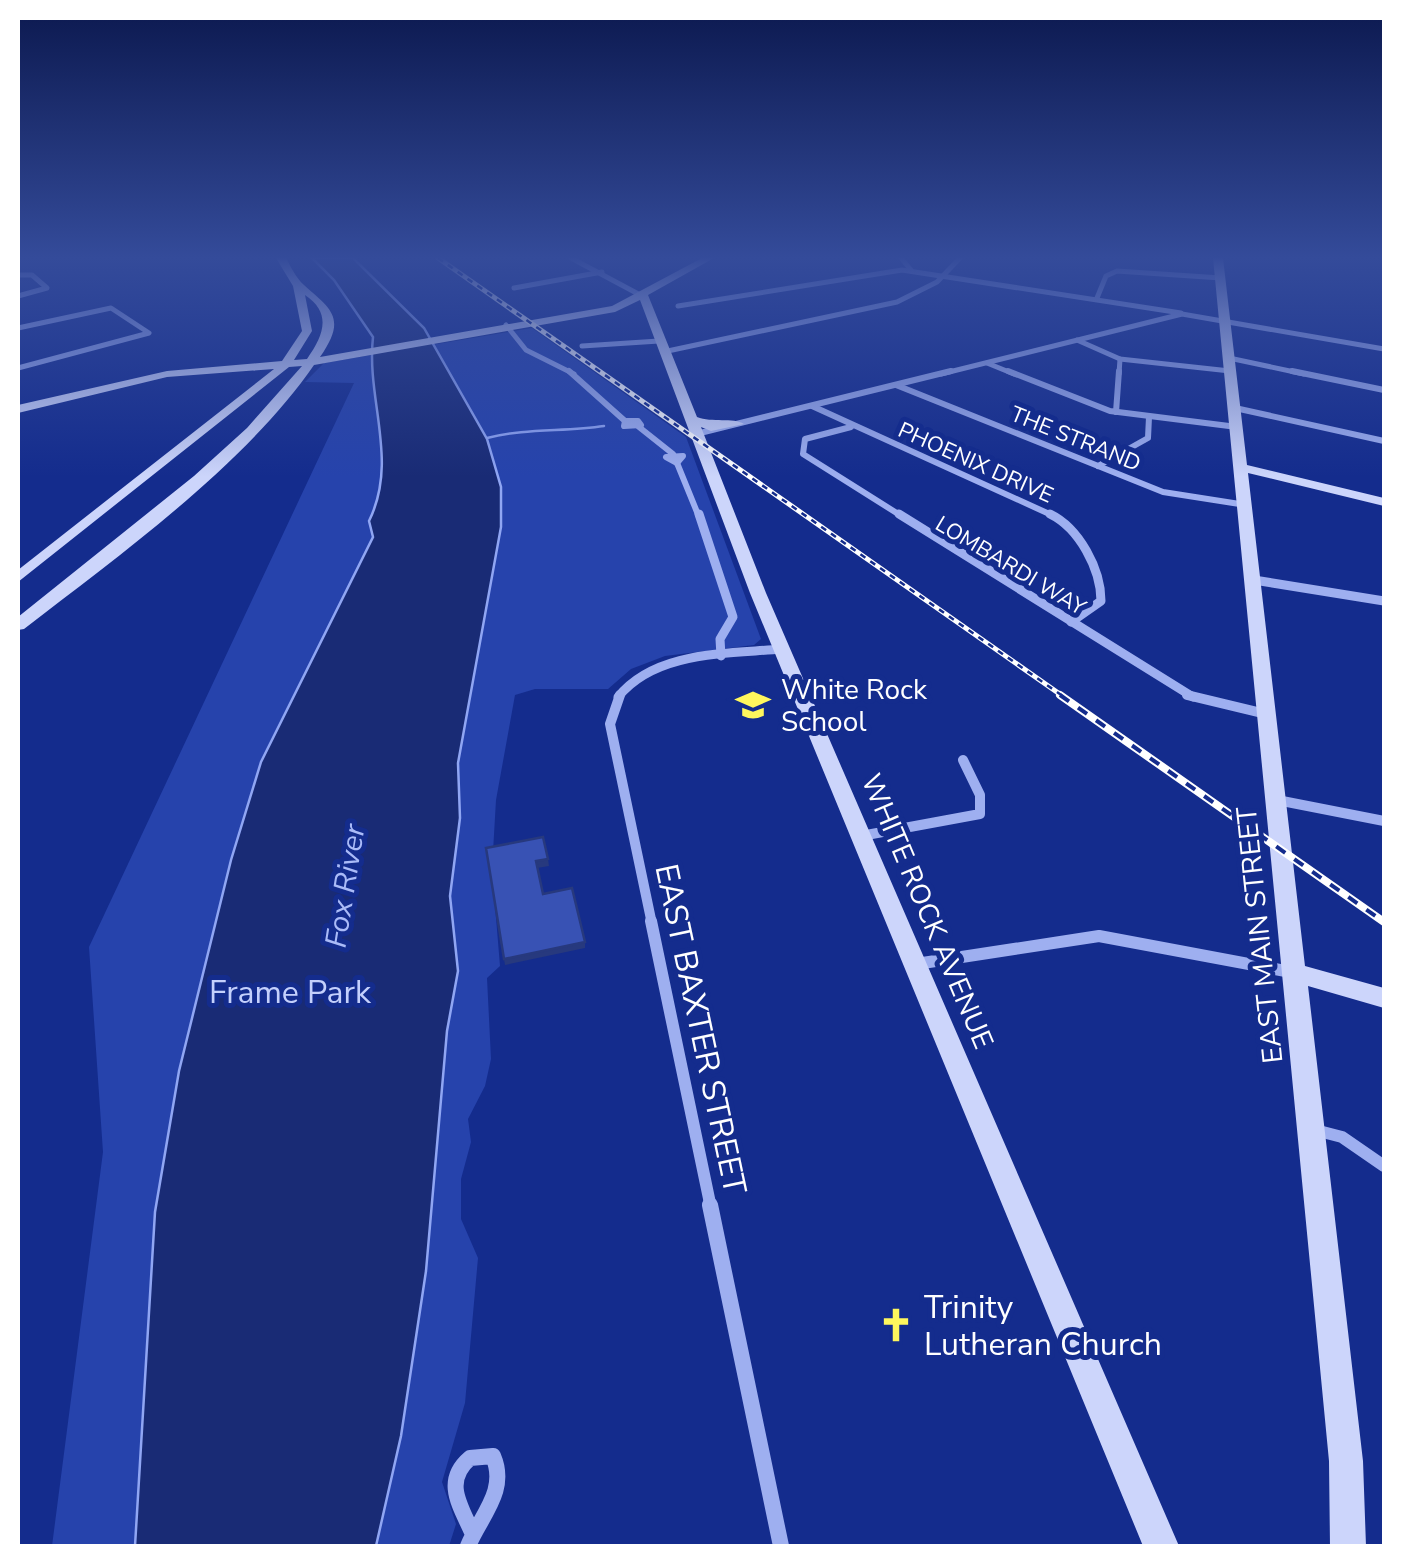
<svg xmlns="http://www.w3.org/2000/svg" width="1402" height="1564" viewBox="0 0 1402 1564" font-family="'Nunito Sans',sans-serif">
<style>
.green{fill:#2643ac}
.water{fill:#192b75;stroke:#90a6f3;stroke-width:2.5}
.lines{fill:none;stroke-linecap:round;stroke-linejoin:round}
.stream{stroke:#90a6f3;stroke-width:2.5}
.street-far5{stroke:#9eaff0;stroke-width:5}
.street-far4{stroke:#9eaff0;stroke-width:6}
.street-far3{stroke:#9eaff0;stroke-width:9}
.street-far2{stroke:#9eaff0;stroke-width:10}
.street-far1{stroke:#9eaff0;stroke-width:12}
.street{stroke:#9eaff0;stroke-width:16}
.secondary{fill:#ccd5fb;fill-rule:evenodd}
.rail-far1-casing{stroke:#fff;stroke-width:5}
.rail-casing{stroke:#fff;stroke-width:8}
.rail-far1{stroke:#142c8d;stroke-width:2.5;stroke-dasharray:6;stroke-linecap:butt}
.rail{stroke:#142c8d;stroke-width:4;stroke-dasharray:11;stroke-linecap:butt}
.shaded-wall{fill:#27397e}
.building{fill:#3852b4;stroke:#27397e;stroke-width:2.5}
.labels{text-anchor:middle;stroke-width:10;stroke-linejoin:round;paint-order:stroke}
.far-street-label{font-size:22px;fill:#fff;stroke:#142c8d}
.poi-label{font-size:28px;fill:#fff;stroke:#142c8d;text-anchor:start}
.street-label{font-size:28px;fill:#fff;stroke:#142c8d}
.water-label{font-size:30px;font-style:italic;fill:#aabbf8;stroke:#142c8d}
.near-park-label{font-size:32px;fill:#c4d0fc;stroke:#142c8d}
.near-street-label{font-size:32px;fill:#fff;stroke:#142c8d}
.near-poi-label{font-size:32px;fill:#fff;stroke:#142c8d;text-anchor:start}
</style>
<rect width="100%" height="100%" fill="#142c8d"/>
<path class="green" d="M532 328 686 437 761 639 754 645 665 656 631 669 608 689H535L515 695 496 800 492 869 500 966 487 978 491 1059 485 1086 468 1119 471 1142 461 1179V1219L478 1258 465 1403 442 1482 456 1524 449 1546H52L103 1152 89 947 354 383 305 382 324 363Z"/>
<path class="water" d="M312 258H353L424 328 487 439 501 487V527L458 763 460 818 450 896 458 971 447 1031 426 1271 401 1436 376 1546H135L155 1212 179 1071 231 860 261 762 373 537 369 521C399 460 366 400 373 337L334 280Z"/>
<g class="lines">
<path class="stream" d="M487 438C526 428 564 432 604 426"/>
<g class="street-far5">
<path d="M571 258 644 297"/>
<path d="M901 258 911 270"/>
<path d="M18 275H32L47 288 18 296"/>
<path d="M514 288 602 272"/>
<path d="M1097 298 1106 276 1117 271 1221 278"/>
<path d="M678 306 902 270 1181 313"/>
<path d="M506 325 526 350 574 374"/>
<path d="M18 328 111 308 149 333 18 368"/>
<path d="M1077 340 1120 359 1230 371"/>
<path d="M582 346 659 341"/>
<path d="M663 352 897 302 937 282 960 258"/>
<path d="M1229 358 1304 374"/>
<path d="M987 363 1014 374"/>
<path d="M941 374 1182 314 1384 349"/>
<path d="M1119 374 1120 359"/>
</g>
<g class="street-far4">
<path d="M569 371 625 421"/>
<path d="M1008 371 1110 411 1237 427"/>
<path d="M1292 371 1384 390"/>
<path d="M896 385 1163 492 1246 505"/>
<path d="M812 406 1056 517"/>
<path d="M1235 408 1384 441"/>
<path d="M1116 412 1119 371"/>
<path d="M625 421H638L641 425 624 426Z"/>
<path d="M639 427 673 454"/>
<path d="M851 427 805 439 803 454 903 517"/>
<path d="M696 434 951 371"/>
<path d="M683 456 677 463 666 457Z"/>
<path d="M677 463 699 517"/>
<path d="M1098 466 1148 438 1149 417"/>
</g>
<g class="street-far3">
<path d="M699 514 733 617 720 639 721 656"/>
<path d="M899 514 1193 697"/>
<path d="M1050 514C1079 528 1101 569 1101 601L1071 622"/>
<path d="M1254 580 1384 601"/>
<path d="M618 697C655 651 726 654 781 649"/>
</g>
<g class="street-far2">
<path d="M620 695 610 724 652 924"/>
<path d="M1187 695 1266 714"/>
<path d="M1277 800 1384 821"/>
<path d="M861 836 980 814V795L963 760"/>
</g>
<g class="street-far1">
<path d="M651 921 711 1208"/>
<path d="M916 964 1099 936 1291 972"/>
<path d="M1315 1130 1342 1137 1384 1166"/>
</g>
<g class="street">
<path d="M710 1205 781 1546"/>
<path d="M468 1546C481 1515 508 1491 493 1456L470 1458C443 1481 460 1505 472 1532"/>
</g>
<g class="secondary">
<path d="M276 258H286C291 267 296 278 304 285 332 310 347 318 320 357L612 306 702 258H714L648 295 697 417C712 423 733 417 744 424L711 431 701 427 766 593 1179 1546H1143L750 593 640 300 615 312 314 365C245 465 121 554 24 629L18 630V617L194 476 247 428 302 366 289 367 18 582V570L274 369 167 377 18 413V405L167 371 282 361 302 331 293 286ZM305 295C332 313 324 335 307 359L294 360 312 331Z"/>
<path d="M1213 258H1223L1247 465 1384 498V506L1248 473 1305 966 1384 988V1008L1308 986 1363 1461 1366 1546H1330L1329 1461Z"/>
</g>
<g class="rail-far1-casing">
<path id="rail-far1" d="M438 258 1064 697"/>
</g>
<g class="rail-casing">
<path id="rail" d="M1060 695 1384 922"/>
</g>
<use href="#rail-far1" class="rail-far1"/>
<use href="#rail" class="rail"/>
</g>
<g class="shaded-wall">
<path d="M548 859 549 866 537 868 536 861Z"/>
<path d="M585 942V948L505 965 504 959Z"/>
</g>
<path class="building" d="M543 837 548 859 536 861 543 894 572 888 585 942 504 959 486 848Z"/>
<linearGradient id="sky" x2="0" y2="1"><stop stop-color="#0b184e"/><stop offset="0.54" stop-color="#344b9a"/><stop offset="1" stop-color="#344b9a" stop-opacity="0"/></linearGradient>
<rect width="1402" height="477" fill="url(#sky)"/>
<defs>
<g id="school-bare" transform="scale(2.7)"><path d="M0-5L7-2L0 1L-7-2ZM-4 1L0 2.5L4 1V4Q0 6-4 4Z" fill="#fff75d" stroke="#142c8d" stroke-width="2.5" paint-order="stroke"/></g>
<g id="church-bare" transform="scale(2.7)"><path d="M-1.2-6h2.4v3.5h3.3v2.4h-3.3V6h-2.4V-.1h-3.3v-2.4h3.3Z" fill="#fff75d" stroke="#142c8d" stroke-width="2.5" paint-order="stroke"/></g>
</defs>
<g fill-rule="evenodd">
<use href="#school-bare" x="753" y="705"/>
<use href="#church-bare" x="896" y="1325"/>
</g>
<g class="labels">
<g class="far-street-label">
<text transform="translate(1076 438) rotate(22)" y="8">THE STRAND</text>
<text transform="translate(976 462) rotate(24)" y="8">PHOENIX DRIVE</text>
<text transform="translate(1011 565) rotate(31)" y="8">LOMBARDI WAY</text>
</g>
<g class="poi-label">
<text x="781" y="699">White Rock<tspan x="781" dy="32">School</tspan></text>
</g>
<g class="street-label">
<text transform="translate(928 911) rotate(67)" y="10">WHITE ROCK AVENUE</text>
<text transform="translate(1259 935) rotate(-96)" y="10">EAST MAIN STREET</text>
</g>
<g class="water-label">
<text transform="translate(345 886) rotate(-81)" y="10">Fox River</text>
</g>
<g class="near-park-label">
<text x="290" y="1003">Frame Park</text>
</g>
<g class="near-street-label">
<text transform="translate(701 1029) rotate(78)" y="11">EAST BAXTER STREET</text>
</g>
<g class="near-poi-label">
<text x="924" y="1318">Trinity<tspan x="924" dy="37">Lutheran Church</tspan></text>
</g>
</g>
<rect width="1402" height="1564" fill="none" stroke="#ffffff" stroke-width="40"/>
</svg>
